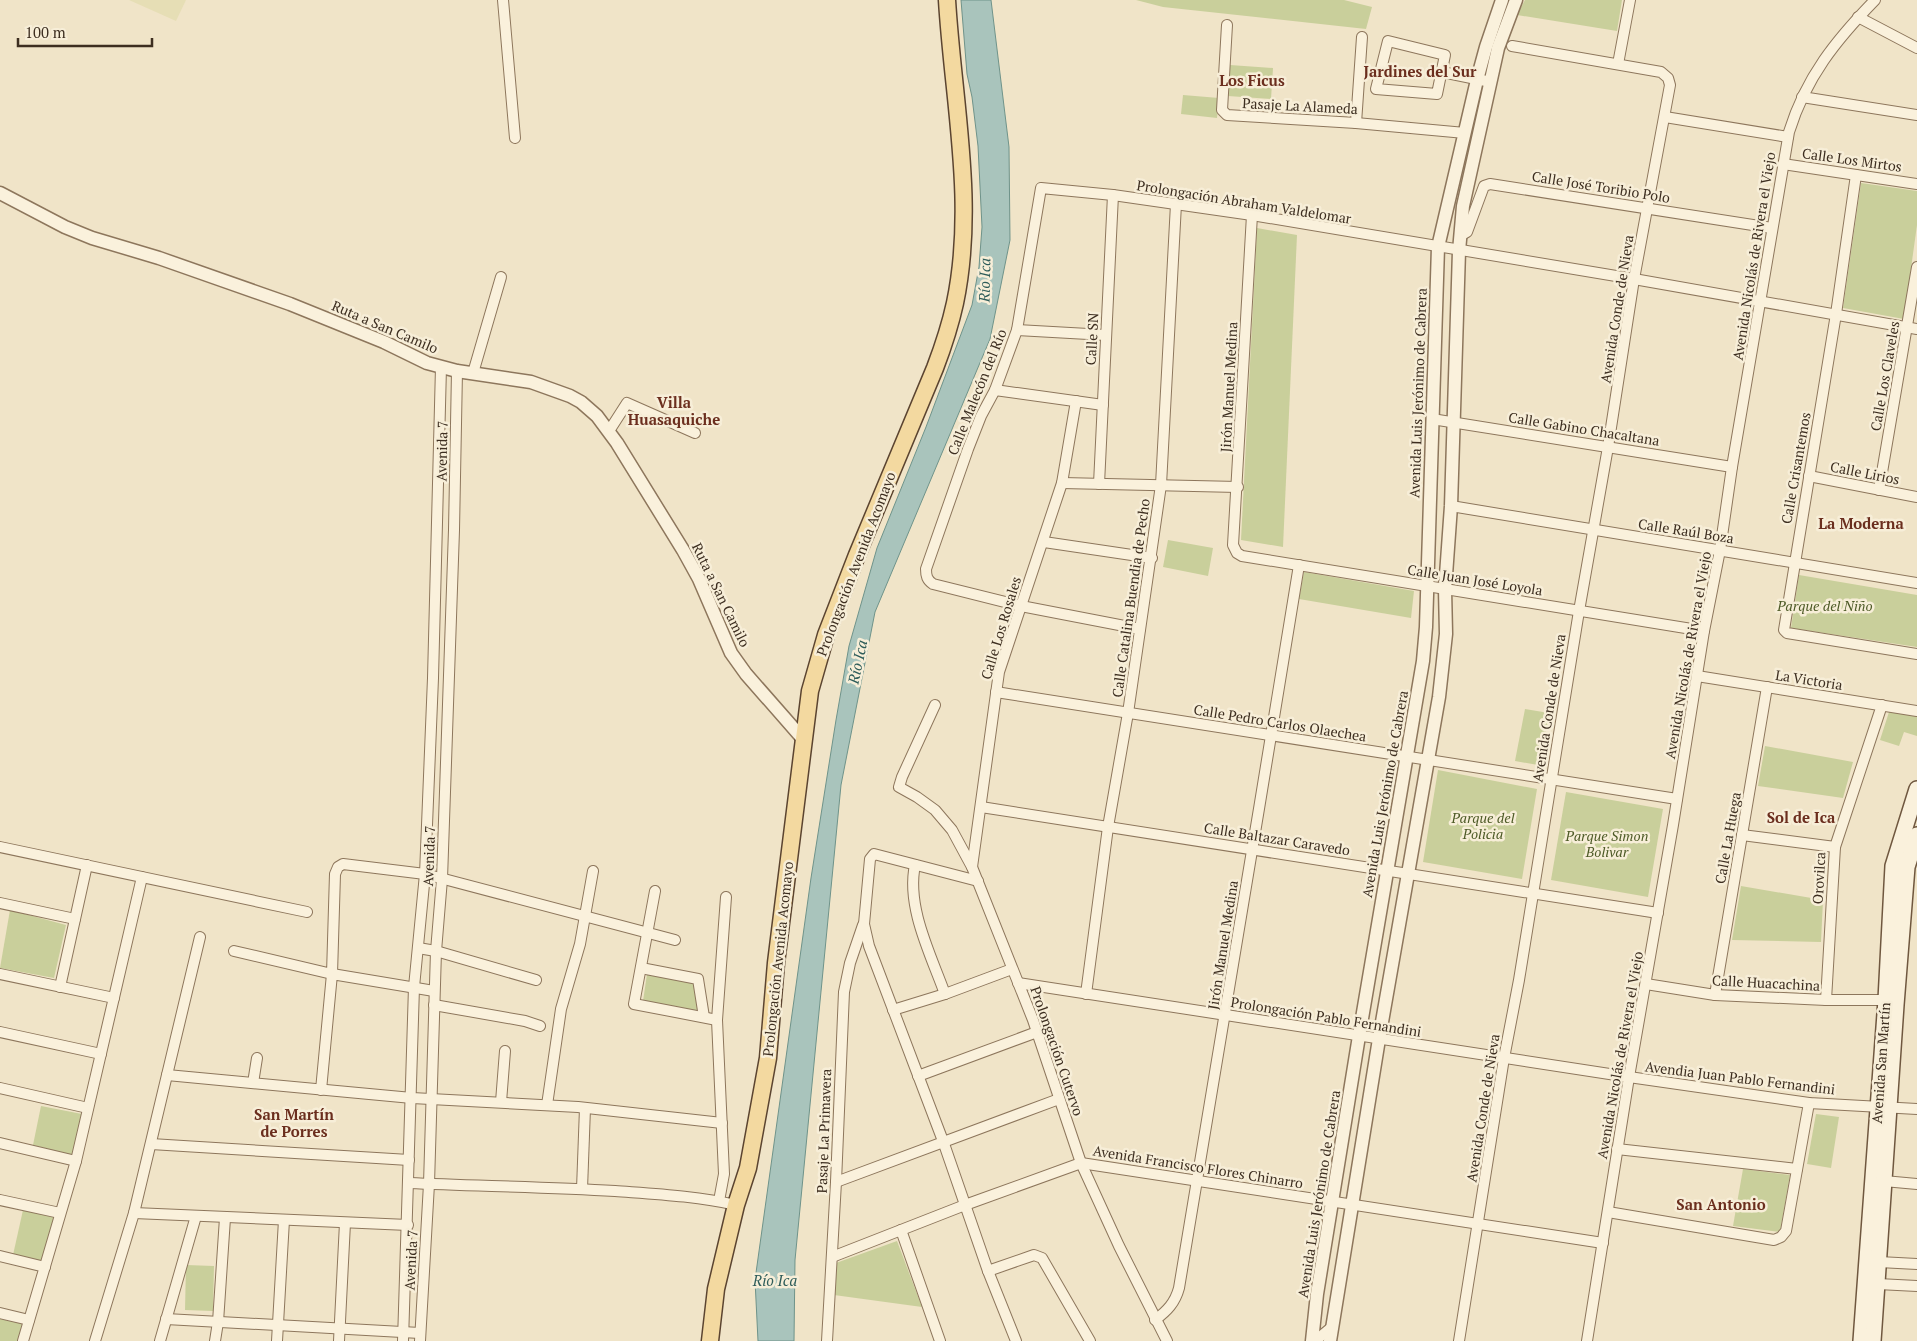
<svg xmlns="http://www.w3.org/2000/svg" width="1917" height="1341" viewBox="0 0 1917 1341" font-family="'PT Serif',serif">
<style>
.farmland{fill:#e6deb5}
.green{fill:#c9cf9b}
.water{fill:#a9c4bc;stroke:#6f938a}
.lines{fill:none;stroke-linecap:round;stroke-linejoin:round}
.minor-casing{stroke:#8d765c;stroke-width:12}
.tertiary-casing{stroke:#8d765c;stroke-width:15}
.secondary-casing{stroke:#6f573f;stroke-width:18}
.primary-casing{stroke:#5b4430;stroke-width:19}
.minor{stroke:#faf1dc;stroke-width:10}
.tertiary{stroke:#faf1dc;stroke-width:12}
.secondary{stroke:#faf1dc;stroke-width:15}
.primary{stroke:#f3d9a0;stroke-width:16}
.labels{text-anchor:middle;stroke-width:5;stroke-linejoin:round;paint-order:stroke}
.street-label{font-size:14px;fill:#3d2e20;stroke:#f7eed8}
.park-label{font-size:14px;font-style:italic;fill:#4d5a26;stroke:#f7eed8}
.neighbourhood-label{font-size:15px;font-weight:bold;fill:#6b2e1e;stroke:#f7eed8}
.water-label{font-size:15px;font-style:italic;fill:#2f5d5a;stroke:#f7eed8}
</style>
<rect width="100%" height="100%" fill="#f0e4c8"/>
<path class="farmland" d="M129 0H186L176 21Z"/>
<g class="green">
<path d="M1136 0H1344L1372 7 1366 29 1163 7Z"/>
<path d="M1525 0H1622L1617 31 1517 15Z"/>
<path d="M1230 65 1273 68 1271 99 1228 96Z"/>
<path d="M1183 95 1219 98 1217 118 1181 114Z"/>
<path d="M1861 183 1917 191V225L1904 319 1843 308Z"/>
<path d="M1257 228 1297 235 1283 547 1241 540Z"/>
<path d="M1168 540 1213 548 1208 576 1163 567Z"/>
<path d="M1304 572 1414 591 1411 618 1299 599Z"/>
<path d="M1799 575 1917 595V647L1791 628Z"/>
<path d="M1525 709 1549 713 1541 763 1538 765 1515 761Z"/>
<path d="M1889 712 1917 716V736L1904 732 1899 746 1880 740Z"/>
<path d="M1765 746 1853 762 1843 798 1758 786Z"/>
<path d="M1438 770 1537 789 1522 879 1423 862Z"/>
<path d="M1566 792 1663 809 1648 897 1551 880Z"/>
<path d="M1741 886 1823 900 1821 942 1732 940Z"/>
<path d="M10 910 66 925 54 978 0 968Z"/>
<path d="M647 974 694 983 698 1012 643 1001Z"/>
<path d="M41 1106 82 1114 72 1155 33 1145Z"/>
<path d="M1816 1114 1839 1117 1831 1168 1807 1164Z"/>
<path d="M1743 1169 1790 1175 1780 1232 1733 1226Z"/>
<path d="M23 1210 54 1217 55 1219 42 1261 13 1255Z"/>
<path d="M897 1241 922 1307 834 1295 836 1263Z"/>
<path d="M186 1265 214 1266 213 1311 185 1310Z"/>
<path d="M0 1319 23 1323 18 1341H0Z"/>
</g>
<path class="water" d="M961 0H991L1009 147 1010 240 990 339 875 612 841 785 795 1260 794 1341H758L755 1280 811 878 836 720 849 646 877 548 926 427 972 305 979 267 982 227 978 146 972 97 967 74Z"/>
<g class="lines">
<g class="minor-casing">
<g id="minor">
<path d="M503 0 515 138"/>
<path d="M1858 17 1917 48"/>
<path d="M1227 25 1222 110 1227 115 1356 123 1465 133"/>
<path d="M1388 41 1445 55 1437 94 1376 89Z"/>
<path d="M1618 64 1630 0"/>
<path d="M1442 72 1491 82"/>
<path d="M1802 97 1917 115"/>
<path d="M1665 117 1788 137"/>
<path d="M1356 123 1362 37"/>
<path d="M1783 164 1917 184"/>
<path d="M1856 175 1836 314 1784 630 1787 633 1917 654"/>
<path d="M1252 215 1233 545 1237 553 1242 556 1704 631"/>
<path d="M1460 236 1467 232 1484 186 1490 184 1772 228"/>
<path d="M1017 330 1106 335"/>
<path d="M473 373 501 277"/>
<path d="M995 390 1103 405"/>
<path d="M1432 419 1732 467"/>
<path d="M609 431 627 403 695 433"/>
<path d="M1809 476 1917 497"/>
<path d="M1062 483 1238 487"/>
<path d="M1099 484 1113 195"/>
<path d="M1879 490 1917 267"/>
<path d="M1451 506 1917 583"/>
<path d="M1044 542 1152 558"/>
<path d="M1140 629 1021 606 933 584C927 580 926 576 926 569L968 449 981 416 995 390 1017 330 1041 188 1113 195 1252 215 1634 279 1917 329"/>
<path d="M1697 676 1917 711"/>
<path d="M996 692 1677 799"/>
<path d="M935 705 902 777 899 787 917 797 935 810 952 830 972 867 1033 1020 1081 1163 1119 1246 1167 1341"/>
<path d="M981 807 1658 913"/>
<path d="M1742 835 1835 847"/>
<path d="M0 847 307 912"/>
<path d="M915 865C906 907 931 955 945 994"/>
<path d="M972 867 999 672 1062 483 1076 401"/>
<path d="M978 881 874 854 870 859 864 924 869 946 943 1141 988 1271 1016 1341"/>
<path d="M655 891 634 1004 717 1020"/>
<path d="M0 903 75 919"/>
<path d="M418 948 436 951 536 980"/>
<path d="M234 951 332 974 335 874 338 867 343 864 425 874 675 940"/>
<path d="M641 968 698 979 704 1017"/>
<path d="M0 974 114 998"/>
<path d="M1018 983 1629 1077 1809 1103 1917 1109"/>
<path d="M1646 984 1715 995 1826 1000H1886"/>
<path d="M60 987 87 865"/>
<path d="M1086 994 1108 827 1128 713 1161 485 1176 204"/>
<path d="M1715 995 1767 687"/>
<path d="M1826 1000 1835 847 1882 705"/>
<path d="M434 1005 525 1021 540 1026"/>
<path d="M893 1010 945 994 1012 969"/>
<path d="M0 1032 101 1054"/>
<path d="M167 1075 412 1098 578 1107 722 1123"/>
<path d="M918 1076 1037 1032"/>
<path d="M253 1083 257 1058"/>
<path d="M0 1088 88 1108"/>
<path d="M321 1090 332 974 434 991"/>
<path d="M501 1102 505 1051"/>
<path d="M547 1105 561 1009 580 944 593 871"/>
<path d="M0 1143 76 1161"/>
<path d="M151 1144 409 1160"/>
<path d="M1617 1149 1797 1169"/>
<path d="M1884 1181 1917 1184"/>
<path d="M836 1182 1059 1099"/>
<path d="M409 1183C477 1186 546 1187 615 1191 655 1194 697 1196 736 1205"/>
<path d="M582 1189 585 1108"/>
<path d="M0 1200 60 1213"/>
<path d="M719 1201 724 1174 717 1020 726 897"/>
<path d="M1608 1212 1774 1240 1781 1237 1786 1231 1809 1103"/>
<path d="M134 1213 408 1225"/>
<path d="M901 1230 940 1341"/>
<path d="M0 1256 45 1267"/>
<path d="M832 1257 965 1205 1081 1163 1603 1243"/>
<path d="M1879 1262 1917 1264"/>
<path d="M988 1271 1034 1255 1042 1258 1090 1341"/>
<path d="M1878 1284 1917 1286"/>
<path d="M0 1313 29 1320"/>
<path d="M166 1319 420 1333"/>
<path d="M1155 1320C1167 1311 1175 1303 1179 1288 1221 1047 1259 806 1299 565"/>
<path d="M23 1341 76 1161 142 877"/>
<path d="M95 1341 134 1213 200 937"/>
<path d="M160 1341 196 1216"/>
<path d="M215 1341 218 1322 225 1218"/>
<path d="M277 1341 284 1220"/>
<path d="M339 1341 345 1223"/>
<path d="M403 1341 414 987 425 874 433 678 441 367"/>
<path d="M420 1341 429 1184 436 951 442 879 454 530 457 371"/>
<path d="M827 1341 836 1182 844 992 850 963 863 925"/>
<path d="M1315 1341 1332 1327"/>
<path d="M1459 1341 1504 1058 1519 980 1579 611 1608 447 1634 279 1670 85 1668 78 1661 72 1512 46"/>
<path d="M1587 1341 1629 1077 1673 825 1704 631 1720 550 1732 467 1789 132C1806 77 1836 40 1875 0"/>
</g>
</g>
<g class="tertiary-casing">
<g id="tertiary">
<path d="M0 193 65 227 92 238 159 258 290 304 384 342 427 363 457 371 531 382 570 396 581 402 597 416 617 443 683 550 699 579 731 653 746 674 803 739"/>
<path d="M1312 1341 1317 1294 1359 1036 1423 661 1426 627 1438 247 1477 80 1486 47 1502 0"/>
<path d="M1330 1341 1379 1039 1439 697 1446 634 1445 589 1451 506 1459 251 1463 206 1498 48 1516 0"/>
</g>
</g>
<g class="secondary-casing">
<g id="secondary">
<path d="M1861 1341 1886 1000 1893 866 1917 789"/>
<path d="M1873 1341 1896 1005 1907 867 1917 835"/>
</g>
</g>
<g class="primary-casing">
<path id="primary" d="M710 1341 716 1289 736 1205 748 1168 768 1058 776 963 810 691 826 635 857 555 935 368C943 347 950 326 955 303 976 203 953 101 947 0"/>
</g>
<use href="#minor" class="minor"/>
<use href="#tertiary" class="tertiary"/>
<use href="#secondary" class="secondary"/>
<use href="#primary" class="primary"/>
</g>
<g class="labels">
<g class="street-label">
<text transform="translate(1300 106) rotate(3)" y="5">Pasaje La Alameda</text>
<text transform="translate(1852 160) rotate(8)" y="5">Calle Los Mirtos</text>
<text transform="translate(1601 187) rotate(9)" y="5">Calle José Toribio Polo</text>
<text transform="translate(1244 202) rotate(9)" y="5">Prolongación Abraham Valdelomar</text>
<text transform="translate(1754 256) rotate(-81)" y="5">Avenida Nicolás de Rivera el Viejo</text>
<text transform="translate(1617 309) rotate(-81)" y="5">Avenida Conde de Nieva</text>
<text transform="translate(385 327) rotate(23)" y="5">Ruta a San Camilo</text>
<text transform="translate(1092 339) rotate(-87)" y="5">Calle SN</text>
<text transform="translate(1885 376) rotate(-80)" y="5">Calle Los Claveles</text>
<text transform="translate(1229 387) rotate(-87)" y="5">Jirón Manuel Medina</text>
<text transform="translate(977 392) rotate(-68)" y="5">Calle Malecón del Río</text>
<text transform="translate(1418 393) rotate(-88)" y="5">Avenida Luis Jerónimo de Cabrera</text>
<text transform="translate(1584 429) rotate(9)" y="5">Calle Gabino Chacaltana</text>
<text transform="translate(442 451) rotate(-89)" y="5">Avenida 7</text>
<text transform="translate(1796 468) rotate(-80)" y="5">Calle Crisantemos</text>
<text transform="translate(1865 473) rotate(11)" y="5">Calle Lirios</text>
<text transform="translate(1686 531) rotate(9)" y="5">Calle Raúl Boza</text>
<text transform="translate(856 564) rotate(-69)" y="5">Prolongación Avenida Acomayo</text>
<text transform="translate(1475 580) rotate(9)" y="5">Calle Juan José Loyola</text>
<text transform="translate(721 595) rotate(64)" y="5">Ruta a San Camilo</text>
<text transform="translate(1131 598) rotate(-82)" y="5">Calle Catalina Buendia de Pecho</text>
<text transform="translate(1001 628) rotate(-73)" y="5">Calle Los Rosales</text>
<text transform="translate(1688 655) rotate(-80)" y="5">Avenida Nicolás de Rivera el Viejo</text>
<text transform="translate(1809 680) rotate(9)" y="5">La Victoria</text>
<text transform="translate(1549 708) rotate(-81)" y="5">Avenida Conde de Nieva</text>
<text transform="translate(1280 723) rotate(9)" y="5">Calle Pedro Carlos Olaechea</text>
<text transform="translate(1385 794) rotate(-80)" y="5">Avenida Luis Jerónimo de Cabrera</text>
<text transform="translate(1728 838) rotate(-80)" y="5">Calle La Huega</text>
<text transform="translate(1277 839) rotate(9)" y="5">Calle Baltazar Caravedo</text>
<text transform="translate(429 856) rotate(-88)" y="5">Avenida 7</text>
<text transform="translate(1819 878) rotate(-87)" y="5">Orovilca</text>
<text transform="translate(1223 945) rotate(-81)" y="5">Jirón Manuel Medina</text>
<text transform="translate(778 959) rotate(-84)" y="5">Prolongación Avenida Acomayo</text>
<text transform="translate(1766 983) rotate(3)" y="5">Calle Huacachina</text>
<text transform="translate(1326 1017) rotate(9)" y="5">Prolongación Pablo Fernandini</text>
<text transform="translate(1057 1051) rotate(71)" y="5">Prolongación Cutervo</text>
<text transform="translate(1620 1055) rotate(-80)" y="5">Avenida Nicolás de Rivera el Viejo</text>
<text transform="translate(1881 1063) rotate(-86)" y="5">Avenida San Martín</text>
<text transform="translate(1740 1078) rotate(7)" y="5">Avendia Juan Pablo Fernandini</text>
<text transform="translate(1483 1108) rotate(-81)" y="5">Avenida Conde de Nieva</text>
<text transform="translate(824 1131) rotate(-88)" y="5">Pasaje La Primavera</text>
<text transform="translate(1198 1167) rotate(9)" y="5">Avenida Francisco Flores Chinarro</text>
<text transform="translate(1319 1194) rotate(-81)" y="5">Avenida Luis Jerónimo de Cabrera</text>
<text transform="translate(411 1260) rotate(-87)" y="5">Avenida 7</text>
</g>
<g class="park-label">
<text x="1825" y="611">Parque del Niño</text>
<text x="1483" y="823">Parque del<tspan x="1483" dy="16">Policia</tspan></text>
<text x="1607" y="841">Parque Simon<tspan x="1607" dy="16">Bolivar</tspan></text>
</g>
<g class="neighbourhood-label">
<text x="1420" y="77">Jardines del Sur</text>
<text x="1252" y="86">Los Ficus</text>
<text x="674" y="408">Villa<tspan x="674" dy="17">Huasaquiche</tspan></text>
<text x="1861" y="529">La Moderna</text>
<text x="1801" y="823">Sol de Ica</text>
<text x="294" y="1120">San Martín<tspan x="294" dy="17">de Porres</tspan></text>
<text x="1721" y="1210">San Antonio</text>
</g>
<g class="water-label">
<text transform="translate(985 280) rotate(-89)" y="5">Río Ica</text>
<text transform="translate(858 662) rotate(-78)" y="5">Río Ica</text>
<text x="775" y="1286">Río Ica</text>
</g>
</g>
<path d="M18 38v8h134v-8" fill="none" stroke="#3d2e20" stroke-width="2.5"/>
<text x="25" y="38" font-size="15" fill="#3d2e20" stroke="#f7eed8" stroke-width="4" paint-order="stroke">100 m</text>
</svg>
